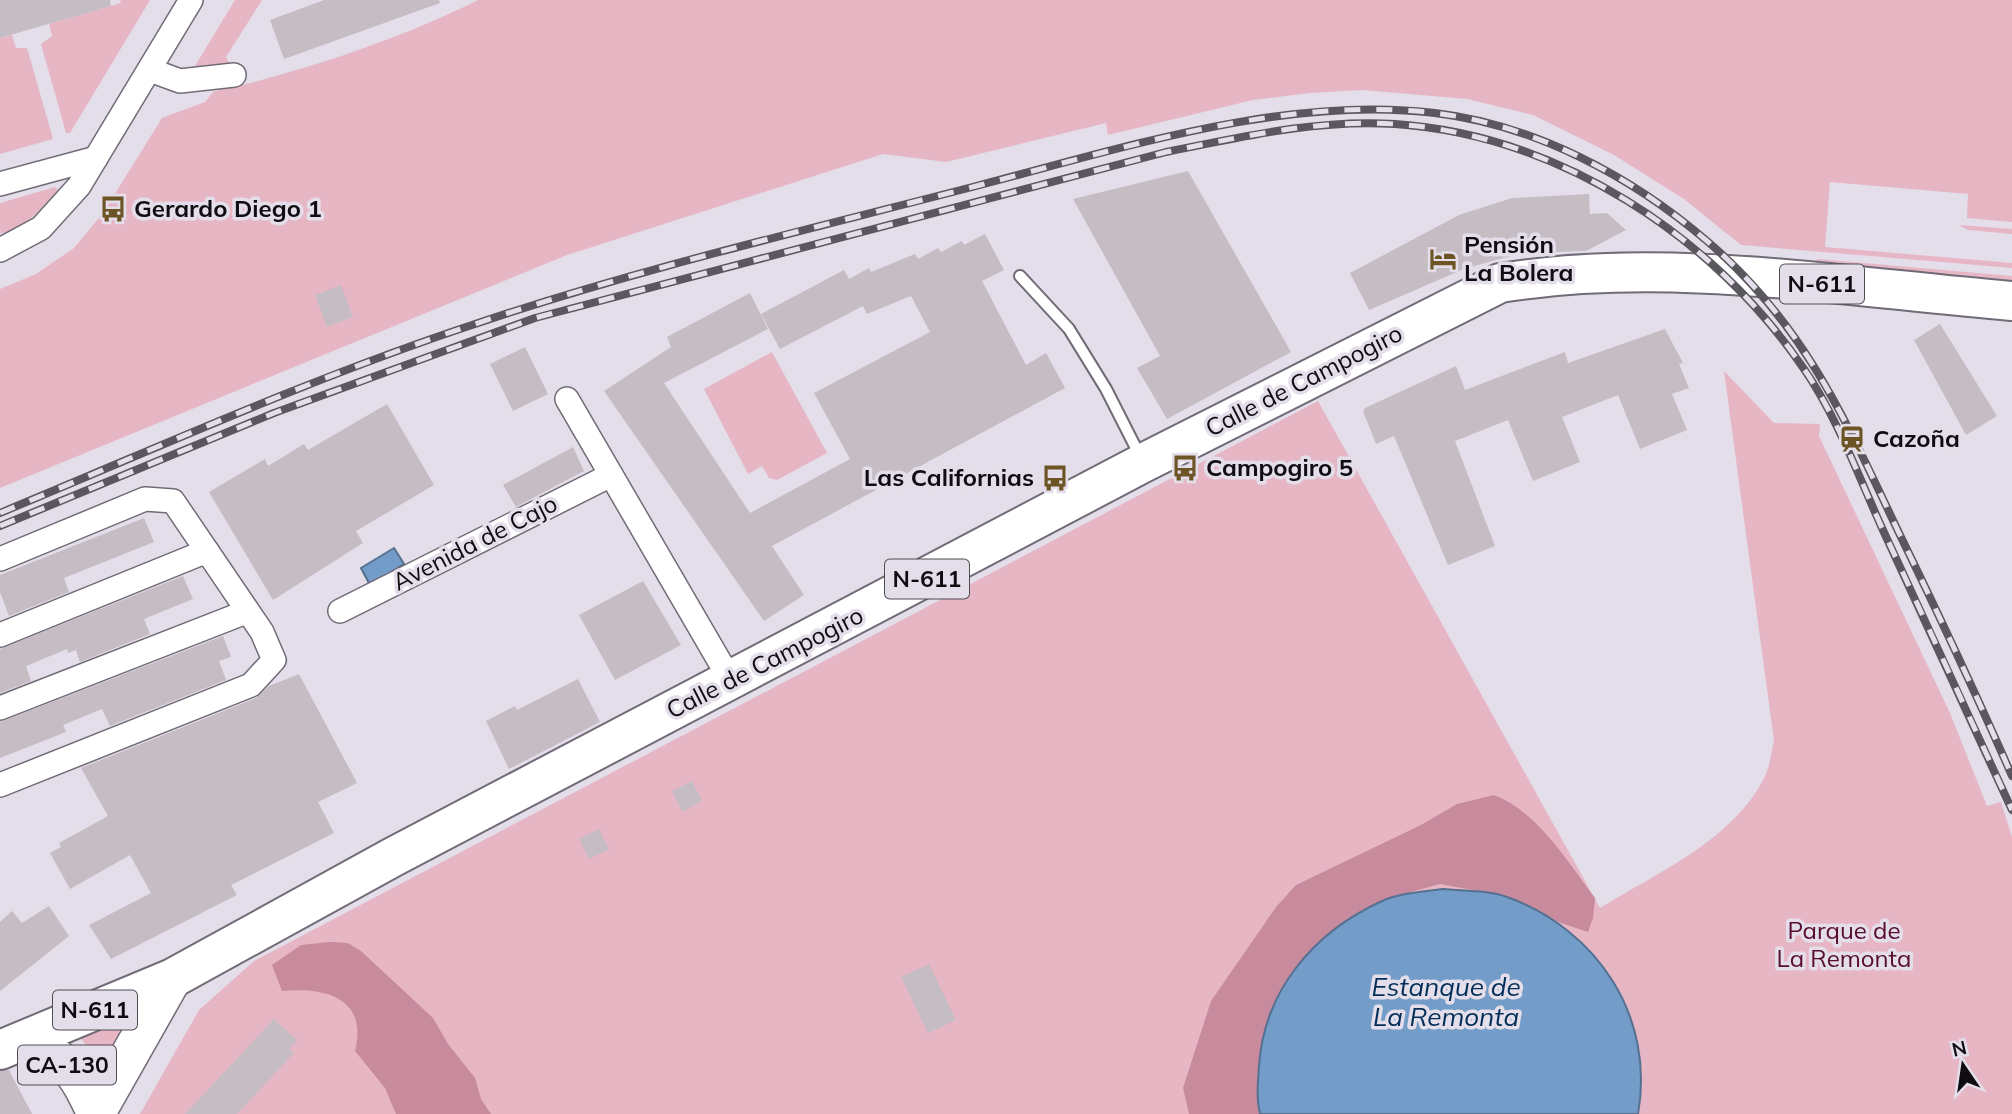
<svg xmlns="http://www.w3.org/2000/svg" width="2012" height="1114" viewBox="0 0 2012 1114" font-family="Mulish,sans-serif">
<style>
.green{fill:#e7b6c4}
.forest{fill:#c88a9d}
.water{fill:#739cc8;stroke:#557191;stroke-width:2}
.building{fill:#c6bcc4}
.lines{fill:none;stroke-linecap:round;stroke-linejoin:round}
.lane-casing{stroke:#706b76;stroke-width:14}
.street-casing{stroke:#706b76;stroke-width:26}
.primary-casing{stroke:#706b76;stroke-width:40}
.highway-casing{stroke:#706b76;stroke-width:42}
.lane{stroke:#fff;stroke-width:10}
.street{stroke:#fff;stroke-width:23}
.primary{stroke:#fff;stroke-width:37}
.highway{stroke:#fff;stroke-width:38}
.rail-casing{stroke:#5a575e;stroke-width:8}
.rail{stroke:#e3dee9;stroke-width:5;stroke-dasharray:16;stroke-linecap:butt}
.labels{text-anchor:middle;stroke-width:7;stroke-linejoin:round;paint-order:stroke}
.shield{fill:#e3dee9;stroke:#4f4c52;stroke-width:2}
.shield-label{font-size:23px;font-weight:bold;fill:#0f0d11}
.poi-label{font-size:24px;font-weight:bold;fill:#0f0d11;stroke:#e3dee9;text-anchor:start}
.street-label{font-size:24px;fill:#0f0d11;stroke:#e3dee9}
.park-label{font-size:24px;fill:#580c2e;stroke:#e3dee9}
.water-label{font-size:26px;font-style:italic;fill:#002e58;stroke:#e3dee9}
</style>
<rect width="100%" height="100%" fill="#e3dee9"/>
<g class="green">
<path d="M120 0H150L70 133H66L41 44 52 36 49 24 121 3Z"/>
<path d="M235 0H262L226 57 231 67 216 72 195 66Z"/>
<path d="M478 0H2012V222L1967 218 1968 194 1830 182 1825 247 2012 263V268L1741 245 1684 199 1614 155 1533 115 1467 99 1362 90 1310 93 1253 100 1108 135 1106 123 946 162 883 154 567 255 0 488V289L36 274 74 248 103 213 162 118 205 102 213 92 236 83 238 86C315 67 407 36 478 0Z"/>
<path d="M12 35 16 48H27L53 139 0 154V38Z"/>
<path d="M55 187 58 190C45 205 22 233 0 233V203Z"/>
<path d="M1959 225 2012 229V234L1968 230Z"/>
<path d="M1818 259 2012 276V282L1811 263Z"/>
<path d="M772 352 827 453 777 480 769 478 762 466 748 474 704 389Z"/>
<path d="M1724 371 1774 423 1820 424 1819 436 1950 713 1987 806 2001 802 2012 837V1114H140L199 1010 254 961 1318 401 1600 908C1657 873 1733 840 1764 778 1770 767 1771 753 1774 741Z"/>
<path d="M130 1013 102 1067 80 1037Z"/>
</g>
<g class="forest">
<path d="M1494 795C1538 812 1567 861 1595 898L1593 918 1588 932 1561 923 1505 896 1440 884 1382 900 1257 1102 1260 1114H1189L1183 1088 1211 1001 1276 907 1296 885 1421 825 1457 804Z"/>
<path d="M330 942 348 943 361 951 433 1018 448 1044 475 1078 481 1099 491 1114H396L385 1088 355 1051C368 998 326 987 282 991L272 965 301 945Z"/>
</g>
<g class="water">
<path d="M394 548 404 564 370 585 361 568Z"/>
<path d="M1443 889C1463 891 1488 890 1507 897 1598 930 1655 1017 1638 1114H1260C1256 1098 1258 1083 1259 1066 1264 991 1313 933 1380 902 1398 893 1423 892 1443 889Z"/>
</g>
<g class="building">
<path d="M0 0H110L111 6 0 38Z"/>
<path d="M324 0H439L440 3 284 59 270 20Z"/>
<path d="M1188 171 1291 352 1167 419 1137 368 1160 356 1073 199Z"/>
<path d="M1589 194 1590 214 1607 213 1626 230 1586 251 1521 253 1464 269 1369 310 1350 273 1459 215 1512 198Z"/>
<path d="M985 234 1004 270 982 281 1026 365 1046 353 1065 388 772 546 804 595 764 621 604 391 671 347 667 337 750 293 768 329 664 383 750 513 850 459 814 393 930 332 911 296 867 314 863 306 780 349 761 314 844 270 849 279 869 268 871 272 915 254 918 259 938 248 941 252 962 241 964 245Z"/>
<path d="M341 285 353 317 327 327 315 295Z"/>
<path d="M1940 324 1997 416 1966 435 1914 340Z"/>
<path d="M1665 329 1683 363 1679 364 1689 388 1672 394 1687 430 1640 449 1618 395 1562 417 1580 462 1533 481 1508 420 1455 441 1495 546 1448 565 1394 436 1376 444 1363 411 1365 408 1456 366 1465 390 1565 352 1568 363Z"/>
<path d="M525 347 548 394 513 411 490 364Z"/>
<path d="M387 404 434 485 356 531 363 543 273 600 209 492 265 459 268 466 304 444 308 450Z"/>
<path d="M573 447 584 471 516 507 503 485Z"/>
<path d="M144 518 154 542 64 578 69 592 9 616 0 592V575Z"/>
<path d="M183 576 193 599 144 619 150 634 80 662 76 650 68 653 67 649 26 666 31 681 0 693V649Z"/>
<path d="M643 581 681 645 615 680 579 615Z"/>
<path d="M223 636 231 657 219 661 226 680 110 726 102 709 63 725 66 732 0 758V722Z"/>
<path d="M299 674 357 783 318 802 334 833 231 885 237 895 111 959 89 925 151 893 130 855 70 889 50 853 61 847 59 843 108 816 81 768 256 698 269 686Z"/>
<path d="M578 679 600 722 509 769 486 721 515 706 517 710Z"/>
<path d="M692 781 702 801 682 812 672 791Z"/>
<path d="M599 829 609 849 589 859 579 839Z"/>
<path d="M49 906 69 936 0 991V922L12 911 22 923Z"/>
<path d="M929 964 956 1020 928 1033 901 977Z"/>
<path d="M274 1019 297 1040 289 1049 294 1053 237 1114H185Z"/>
<path d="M9 1070 32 1114H0V1071Z"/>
</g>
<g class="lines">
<g class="lane-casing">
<path id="lane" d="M1020 276 1069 329 1106 389 1140 456"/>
</g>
<g class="street-casing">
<g id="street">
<path d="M150 70 180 81 234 75"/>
<path d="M0 184 96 158"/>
<path d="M0 250 41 228 79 186 191 0"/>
<path d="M567 399 731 681"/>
<path d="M0 559 145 499 173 501 262 632 274 660 251 685 0 785"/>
<path d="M340 611 611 475"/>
<path d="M0 635 207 551"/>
<path d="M0 708 246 612"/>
</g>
</g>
<g class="primary-casing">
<g id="primary">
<path d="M16 1043C66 1055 75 1068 96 1114"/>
<path d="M96 1114 173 978"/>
</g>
</g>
<g class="highway-casing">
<path id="highway" d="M0 1050 173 978 393 857 1143 463 1500 283C1668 256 1843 287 2012 301"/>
</g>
<use href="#lane" class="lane"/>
<use href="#street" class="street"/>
<use href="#primary" class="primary"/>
<use href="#highway" class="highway"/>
<g class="rail-casing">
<g id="rail">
<path d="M0 513C157 448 314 377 475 324 641 268 811 229 980 185 1123 148 1286 95 1435 113 1535 125 1631 176 1707 241 1805 325 1845 419 1899 533 1938 613 1976 694 2012 776"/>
<path d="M0 526 274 413 535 318 1166 152C1241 137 1317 119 1395 124 1558 135 1713 235 1804 369 1837 417 1858 475 1882 528 1926 622 1969 716 2012 810"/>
</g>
</g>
<use href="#rail" class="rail"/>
</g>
<defs>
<g id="bus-bare" transform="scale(2.1)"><path d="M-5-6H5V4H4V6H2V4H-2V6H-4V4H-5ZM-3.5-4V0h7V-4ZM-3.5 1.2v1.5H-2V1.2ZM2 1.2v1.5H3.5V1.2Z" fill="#6d5425" stroke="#e3dee9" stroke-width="2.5" paint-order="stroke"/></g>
<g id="hotel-bare" transform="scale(2.1)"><path d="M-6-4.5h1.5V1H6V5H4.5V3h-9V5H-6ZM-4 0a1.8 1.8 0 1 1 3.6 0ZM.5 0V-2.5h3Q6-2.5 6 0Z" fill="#6d5425" stroke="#e3dee9" stroke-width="2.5" paint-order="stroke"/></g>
<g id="station-bare" transform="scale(2.1)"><path d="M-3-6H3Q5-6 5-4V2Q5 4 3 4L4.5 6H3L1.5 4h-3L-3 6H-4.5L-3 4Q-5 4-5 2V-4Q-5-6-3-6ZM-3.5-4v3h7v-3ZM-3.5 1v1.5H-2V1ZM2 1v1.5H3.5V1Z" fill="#6d5425" stroke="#e3dee9" stroke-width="2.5" paint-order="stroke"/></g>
</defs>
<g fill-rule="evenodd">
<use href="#bus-bare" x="113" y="209"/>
<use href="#hotel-bare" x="1443" y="259"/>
<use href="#station-bare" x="1852" y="439"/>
<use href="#bus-bare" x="1185" y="468"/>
<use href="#bus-bare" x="1055" y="478"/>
</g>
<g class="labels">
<g class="shield">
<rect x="1780" y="264.5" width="84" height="39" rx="5"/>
<rect x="885" y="559.5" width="84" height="39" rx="5"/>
<rect x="53" y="990.5" width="84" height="39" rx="5"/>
<rect x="18" y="1045.5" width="98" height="39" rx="5"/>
</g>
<g class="shield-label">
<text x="1822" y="292">N-611</text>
<text x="927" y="587">N-611</text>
<text x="95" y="1018">N-611</text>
<text x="67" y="1073">CA-130</text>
</g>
<g class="poi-label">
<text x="134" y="217">Gerardo Diego 1</text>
<text x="1464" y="253">Pensión<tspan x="1464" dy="28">La Bolera</tspan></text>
<text x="1873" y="447">Cazoña</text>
<text x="1206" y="476">Campogiro 5</text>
<text x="1034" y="486" text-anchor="end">Las Californias</text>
</g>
<g class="street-label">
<text transform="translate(1304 381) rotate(-27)" y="8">Calle de Campogiro</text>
<text transform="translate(475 543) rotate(-27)" y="8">Avenida de Cajo</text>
<text transform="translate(765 663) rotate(-27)" y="8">Calle de Campogiro</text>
</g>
<g class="park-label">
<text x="1844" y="939">Parque de<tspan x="1844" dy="28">La Remonta</tspan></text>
</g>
<g class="water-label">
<text x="1446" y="996">Estanque de<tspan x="1446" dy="30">La Remonta</tspan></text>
</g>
</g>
<g transform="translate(1963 1065) rotate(347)" stroke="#e3dee9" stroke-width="5" paint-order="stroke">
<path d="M0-5L12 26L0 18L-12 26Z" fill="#0f0d11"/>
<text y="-10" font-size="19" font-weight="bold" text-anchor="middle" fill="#0f0d11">N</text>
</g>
</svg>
